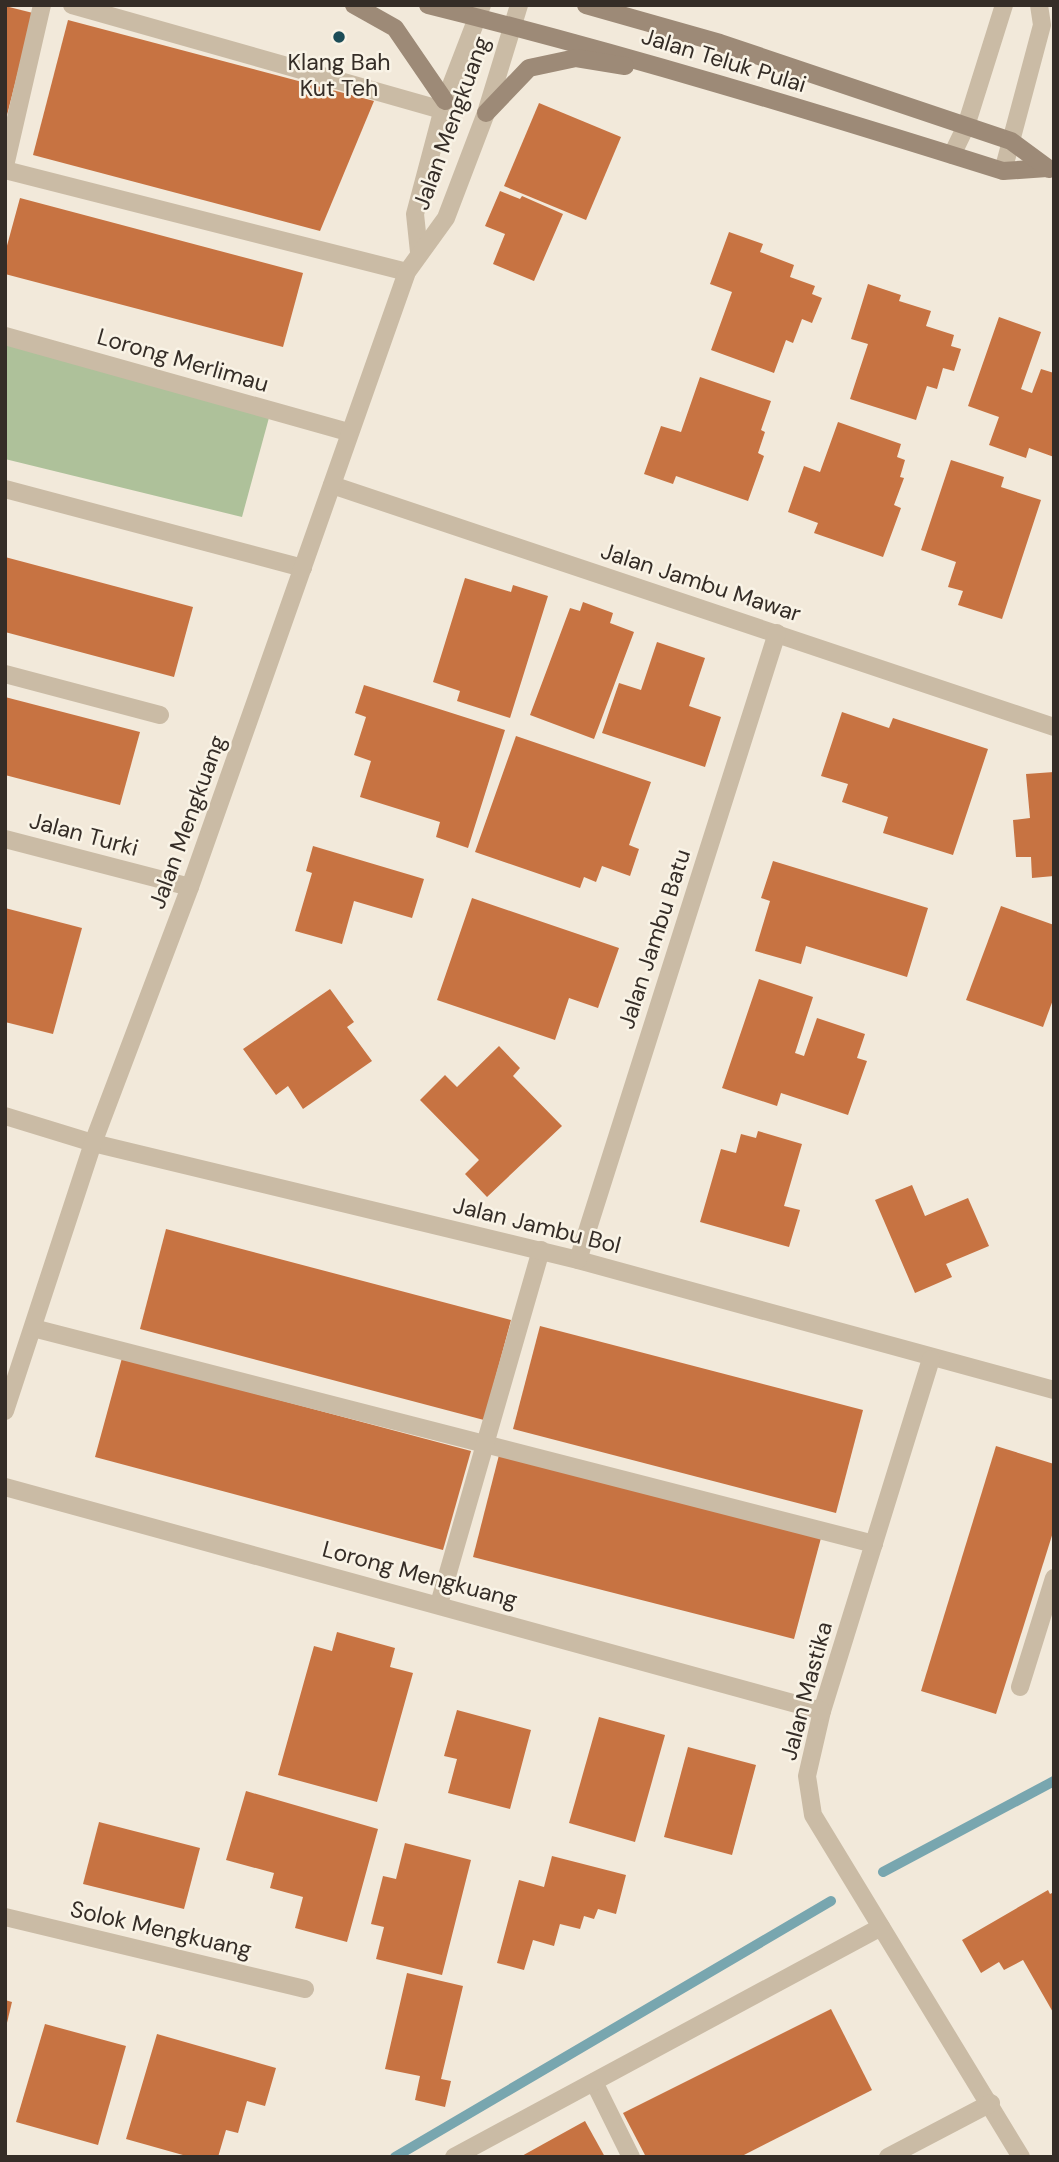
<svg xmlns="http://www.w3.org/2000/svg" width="1059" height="2162" viewBox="0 0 1059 2162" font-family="'DM Sans',sans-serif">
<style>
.green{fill:#aec19a}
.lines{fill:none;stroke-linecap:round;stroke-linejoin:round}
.stream{stroke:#78a6af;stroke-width:10}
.building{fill:#c77342}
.service{stroke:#cabba5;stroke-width:18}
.minor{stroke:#cabba5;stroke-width:18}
.tertiary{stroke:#cabba5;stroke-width:18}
.secondary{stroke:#9d8a77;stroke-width:18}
.poi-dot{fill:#1c4c57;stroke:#f9f3e6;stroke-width:2.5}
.labels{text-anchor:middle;stroke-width:5;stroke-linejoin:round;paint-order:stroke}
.street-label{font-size:23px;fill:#352d27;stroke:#f9f3e6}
.poi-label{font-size:23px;fill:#352d27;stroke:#f9f3e6}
</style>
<rect width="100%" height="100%" fill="#f2e9da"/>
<path class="green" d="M5 343 270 414 242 517 5 459Z"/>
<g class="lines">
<g class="stream">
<path d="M883 1872 1054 1781"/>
<path d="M395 2157 831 1901"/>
</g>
</g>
<g class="building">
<path d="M5 6 33 13 6 119H5Z"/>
<path d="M68 20 374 101 320 231 33 155Z"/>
<path d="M539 103 621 137 586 220 504 186Z"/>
<path d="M500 191 520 199 522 196 563 214 534 281 493 264 505 234 485 226Z"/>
<path d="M20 198 303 273 283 347 5 274V253Z"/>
<path d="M729 232 763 244 760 252 794 265 790 277 815 286 812 294 822 298 812 323 802 319 793 343 786 340 774 373 711 350 732 292 710 284Z"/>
<path d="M868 284 901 295 899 301 931 311 926 326 954 335 951 346 961 349 954 371 943 368 937 389 927 386 916 420 850 399 868 344 851 339Z"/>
<path d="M999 317 1041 332 1021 389 1032 393 1041 369 1054 373V457L1029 448 1026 458 989 445 999 417 968 406Z"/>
<path d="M700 377 771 401 761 430 765 432 758 453 764 456 748 501 676 476 673 484 644 474 661 426 681 432Z"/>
<path d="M838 422 901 444 897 457 905 460 900 477 904 478 894 505 901 508 883 557 814 533 818 523 788 512 804 466 820 472Z"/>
<path d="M951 460 1004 477 1001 487 1041 500 1002 619 958 605 963 591 948 587 956 562 921 550Z"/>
<path d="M5 557 193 607 174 677 5 632Z"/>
<path d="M465 578 511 592 513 585 548 596 510 718 457 701 460 691 433 682Z"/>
<path d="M583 602 613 613 610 623 634 632 594 739 530 715 570 608 580 611Z"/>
<path d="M657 642 705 658 689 706 721 717 705 767 602 733 619 683 641 690Z"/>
<path d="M364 685 505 730 468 848 436 837 440 822 360 797 371 761 354 755 366 717 355 713Z"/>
<path d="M5 697 140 732 120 805 5 775Z"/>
<path d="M842 712 889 728 893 718 988 749 953 855 883 833 888 817 842 802 848 784 821 776Z"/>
<path d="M516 736 651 782 629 845 639 849 630 876 602 866 596 882 584 877 580 888 475 852Z"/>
<path d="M1054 772V876L1032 878 1031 857H1016L1013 820 1030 818 1026 774Z"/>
<path d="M313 846 424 879 412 918 354 901 342 944 295 931 312 873 306 871Z"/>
<path d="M773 861 928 908 907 977 806 946 801 964 755 951 770 901 761 898Z"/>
<path d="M472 898 619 948 598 1008 569 998 555 1040 437 1000Z"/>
<path d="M1001 906 1054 925V997L1043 1027 966 1000Z"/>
<path d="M5 908 82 928 53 1034 5 1022Z"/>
<path d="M759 979 813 997 795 1053 804 1056 817 1018 865 1034 857 1058 867 1061 848 1115 781 1093 777 1106 722 1088Z"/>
<path d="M330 989 354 1022 347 1027 372 1061 303 1109 288 1086 276 1095 243 1049Z"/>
<path d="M499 1046 520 1068 513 1076 562 1126 487 1197 465 1174 479 1160 420 1100 445 1075 457 1087Z"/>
<path d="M758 1131 802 1144 784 1206 800 1210 789 1247 700 1222 721 1149 736 1153 741 1134 756 1138Z"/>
<path d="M912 1185 925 1216 968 1198 989 1246 946 1264 952 1277 915 1293 875 1200Z"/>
<path d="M166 1229 511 1320 484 1420 140 1329Z"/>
<path d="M540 1326 863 1410 836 1513 513 1429Z"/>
<path d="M122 1358 471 1451 443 1550 95 1457Z"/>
<path d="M996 1446 1054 1464V1529L996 1714 921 1691Z"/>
<path d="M499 1455 821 1538 794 1639 473 1557Z"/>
<path d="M337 1632 395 1648 390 1667 413 1673 377 1802 278 1775 314 1646 332 1651Z"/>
<path d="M457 1710 531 1730 510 1809 448 1793 457 1759 444 1756Z"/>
<path d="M599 1717 665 1735 635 1842 569 1823Z"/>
<path d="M688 1747 756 1765 732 1855 664 1837Z"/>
<path d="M246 1791 378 1829 347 1942 295 1928 303 1897 270 1888 274 1873 226 1860Z"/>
<path d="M99 1822 200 1848 184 1909 83 1884Z"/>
<path d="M405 1843 471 1860 442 1975 376 1959 384 1927 371 1924 383 1876 396 1879Z"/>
<path d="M552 1856 626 1875 616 1914 598 1909 594 1919 584 1916 580 1929 560 1924 554 1946 533 1940 524 1970 497 1963 519 1880 544 1887Z"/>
<path d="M1048 1890 1050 1894 1054 1892V2014L1023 1960 1004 1970 999 1962 981 1973 962 1940Z"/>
<path d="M407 1973 463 1986 441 2079 451 2081 445 2107 415 2100 420 2076 385 2069Z"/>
<path d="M5 2000 12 2002 6 2027H5Z"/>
<path d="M831 2009 872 2090 740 2157H646L623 2113Z"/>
<path d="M45 2024 126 2046 98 2145 16 2122Z"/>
<path d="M157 2034 276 2068 265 2106 247 2101 238 2133 226 2130 218 2157H190L126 2139Z"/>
<path d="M585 2121 605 2157H520L556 2137Z"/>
</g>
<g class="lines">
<g class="service">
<path d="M5 166 42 5"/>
<path d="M5 170 407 272"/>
<path d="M5 674 160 715"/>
<path d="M33 1328 874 1544"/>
<path d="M439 1604 541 1250"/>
<path d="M1020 1687 1054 1578"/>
<path d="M594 2082 631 2157"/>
<path d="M454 2157 881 1927"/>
</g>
<g class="minor">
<path d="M72 5 442 110"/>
<path d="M5 336 348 432"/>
<path d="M332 485 1054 727"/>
<path d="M5 489 303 568"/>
<path d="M5 839 190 887"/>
<path d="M5 1116 93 1143 578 1260 1054 1390"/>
<path d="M578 1260 777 633"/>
<path d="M931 1359 822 1711 807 1776 813 1815 1021 2157"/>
<path d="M5 1487 822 1711"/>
<path d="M5 1917 305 1989"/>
<path d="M888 2157 991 2103"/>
</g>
<g class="tertiary">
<path d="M952 155 966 126 1004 5"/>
<path d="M1003 171 1042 25 1039 5"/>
<path d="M419 252 415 214 445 101 482 5"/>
<path d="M5 1411 93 1143 190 887 407 272 446 218 486 113 519 5"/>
</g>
<g class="secondary">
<path d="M354 5 395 28 445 101"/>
<path d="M428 5C622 53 812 111 1003 171L1047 168"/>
<path d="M586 5 720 43 1011 141 1049 169"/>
<path d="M486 113 529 68 576 58 625 66"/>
</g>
</g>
<circle class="poi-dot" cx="339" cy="37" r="7"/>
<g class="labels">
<g class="street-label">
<text transform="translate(724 60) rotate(17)" y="8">Jalan Teluk Pulai</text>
<text transform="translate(451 123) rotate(-70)" y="8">Jalan Mengkuang</text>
<text transform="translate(183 360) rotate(16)" y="8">Lorong Merlimau</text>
<text transform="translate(701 582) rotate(18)" y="8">Jalan Jambu Mawar</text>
<text transform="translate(187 822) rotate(-70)" y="8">Jalan Mengkuang</text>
<text transform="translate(84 834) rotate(15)" y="8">Jalan Turki</text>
<text transform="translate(654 939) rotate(-72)" y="8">Jalan Jambu Batu</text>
<text transform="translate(537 1225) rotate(14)" y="8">Jalan Jambu Bol</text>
<text transform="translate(420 1574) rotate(15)" y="8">Lorong Mengkuang</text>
<text transform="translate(806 1691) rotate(-75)" y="8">Jalan Mastika</text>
<text transform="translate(161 1929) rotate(13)" y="8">Solok Mengkuang</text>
</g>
<g class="poi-label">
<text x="339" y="70">Klang Bah<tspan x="339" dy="26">Kut Teh</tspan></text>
</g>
</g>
<rect width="1059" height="2162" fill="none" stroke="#352d27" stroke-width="14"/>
</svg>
